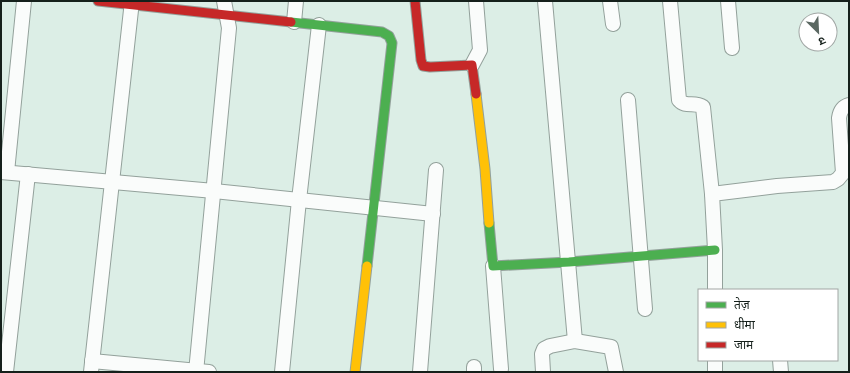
<svg xmlns="http://www.w3.org/2000/svg" width="850" height="373" viewBox="0 0 850 373" font-family="Overpass,'Noto Sans Devanagari',sans-serif">
<style>
.lines{fill:none;stroke-linecap:round;stroke-linejoin:round}
.street-casing{stroke:#93a19b;stroke-width:16}
.fast-casing{stroke:#93a19b;stroke-width:11}
.slow-casing{stroke:#93a19b;stroke-width:11}
.jam-casing{stroke:#93a19b;stroke-width:11}
.street{stroke:#fafcfb;stroke-width:14}
.fast{stroke:#4caf50;stroke-width:9}
.slow{stroke:#ffc107;stroke-width:9}
.jam{stroke:#c62828;stroke-width:9}
</style>
<rect width="100%" height="100%" fill="#dceee6"/>
<g class="lines">
<g class="street-casing">
<g id="street">
<path d="M545 1 575 341"/>
<path d="M610 1 613 24"/>
<path d="M670 1 679 100C686 108 694 101 703 107L712 194"/>
<path d="M728 1 732 48"/>
<path d="M294 22 296 1"/>
<path d="M472 65 480 50 476 1"/>
<path d="M628 100 645 309"/>
<path d="M1 172 214 191 433 214"/>
<path d="M7 172 24 1"/>
<path d="M493 266 501 369"/>
<path d="M715 290V250L712 194 777 186 833 182 838 179 843 173 839 118C840 111 842 107 849 105"/>
<path d="M715 360V372"/>
<path d="M780 360 781 372"/>
<path d="M92 361 209 372"/>
<path d="M474 367V372"/>
<path d="M6 372 28 174"/>
<path d="M91 372 132 1"/>
<path d="M196 372 229 28 224 1"/>
<path d="M282 372 299 200 319 25"/>
<path d="M420 372 436 170"/>
<path d="M543 372 542 354 544 349 550 346 575 341 611 347 616 372"/>
</g>
</g>
<g class="fast-casing">
<g id="fast">
<path d="M291 22 382 32 389 36 392 43 367 266"/>
<path d="M489 223 493 266 569 262 715 250"/>
</g>
</g>
<g class="slow-casing">
<g id="slow">
<path d="M476 94 485 169 489 223"/>
<path d="M355 372 367 266"/>
</g>
</g>
<g class="jam-casing">
<g id="jam">
<path d="M98 1 291 22"/>
<path d="M415 1 421 60 423 66 430 67 472 65 476 94"/>
</g>
</g>
<use href="#street" class="street"/>
<use href="#fast" class="fast"/>
<use href="#slow" class="slow"/>
<use href="#jam" class="jam"/>
</g>
<rect width="850" height="373" fill="none" stroke="#15201b" stroke-width="4"/>
<rect x="698" y="289" width="140" height="72" fill="#ffffff" stroke="#a1a6a4"/>
<rect x="706" y="302" width="20" height="6" fill="#4caf50" stroke="#a1a6a4"/>
<text x="734" y="309" font-size="12" fill="#15201b">तेज़</text>
<rect x="706" y="322" width="20" height="6" fill="#ffc107" stroke="#a1a6a4"/>
<text x="734" y="329" font-size="12" fill="#15201b">धीमा</text>
<rect x="706" y="342" width="20" height="6" fill="#c62828" stroke="#a1a6a4"/>
<text x="734" y="349" font-size="12" fill="#15201b">जाम</text>
<g transform="translate(818 32) rotate(156)"><circle r="19" fill="#ffffff" stroke="#a1a6a4"/>
<path d="M0-3L7 15L0 10L-7 15Z" fill="#5b6862"/>
<text y="-6" font-size="11" font-weight="bold" text-anchor="middle" fill="#15201b">उ</text>
</g>
</svg>
